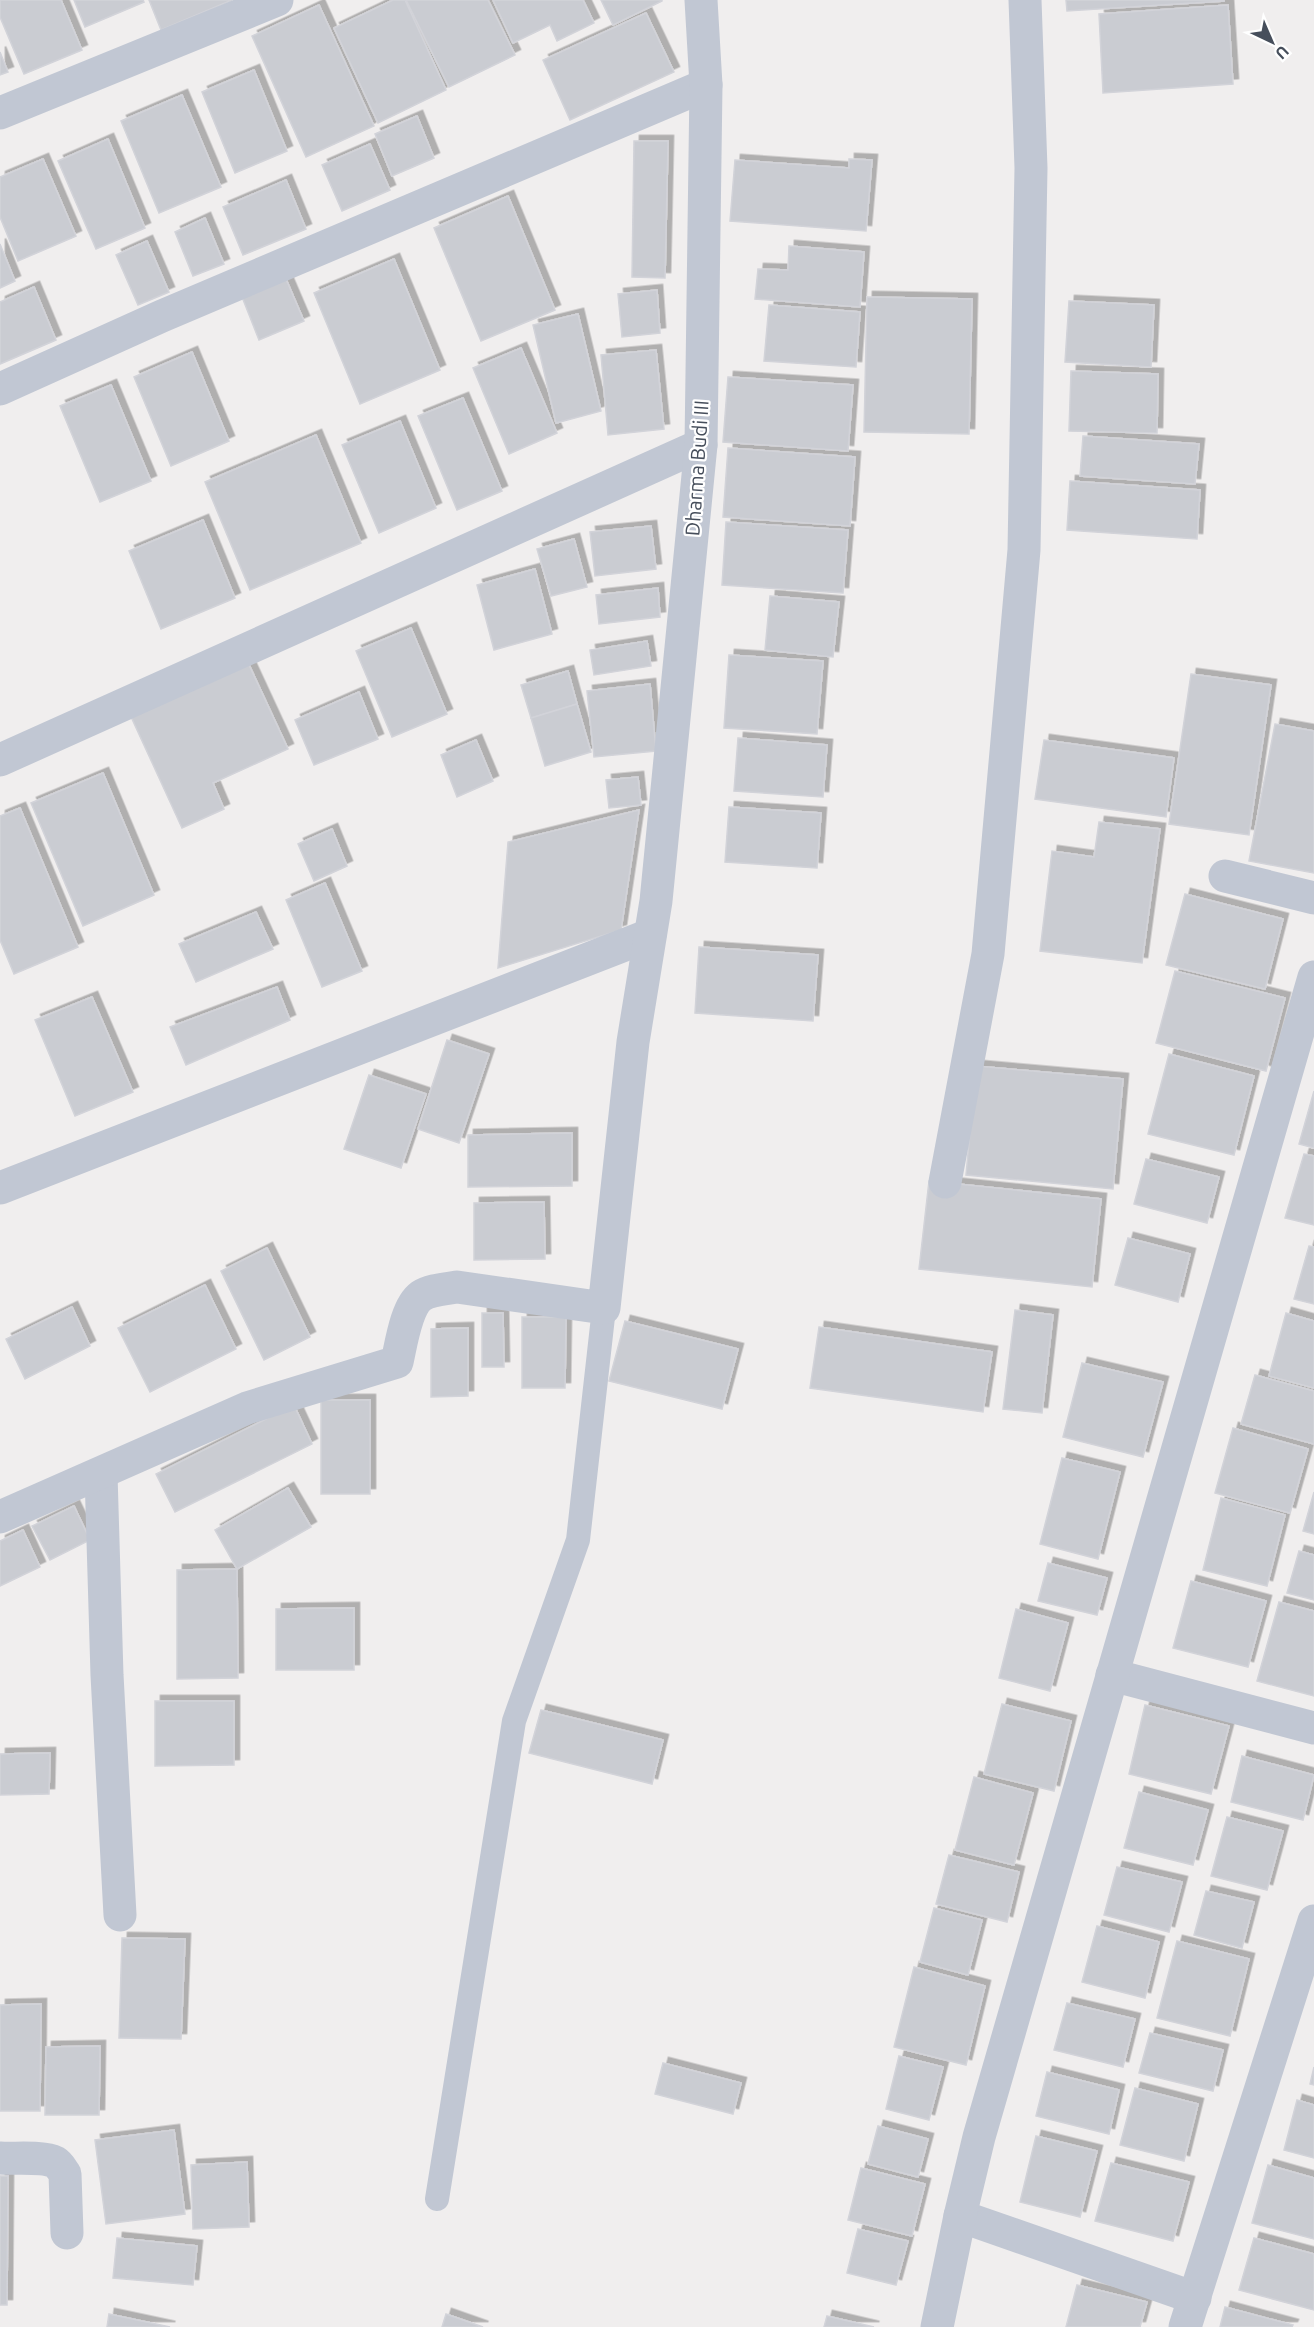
<svg xmlns="http://www.w3.org/2000/svg" width="1314" height="2327" viewBox="0 0 1314 2327" font-family="Ubuntu,sans-serif">
<style>
.building{fill:#caccd2;stroke:#d2d3d9;stroke-width:1.5;filter:url(#shadow)}
.lines{fill:none;stroke-linecap:round;stroke-linejoin:round}
.lane{stroke:#c1c7d3;stroke-width:24}
.street{stroke:#c1c7d3;stroke-width:33}
.labels{text-anchor:middle;stroke-width:4.5;stroke-linejoin:round;paint-order:stroke}
.street-label{font-size:20px;fill:#464e5b;stroke:#fff}
</style>
<defs>
<filter id="shadow"><feDropShadow dx="5.5" dy="-5.5" stdDeviation="0" flood-color="#0004"/></filter>
</defs>
<rect width="100%" height="100%" fill="#f0eeee"/>
<g class="building">
<path d="M0 0H61L82 50 24 74 0 17Z"/>
<path d="M74 0H143L144 2 85 27Z"/>
<path d="M149 0H232L161 30Z"/>
<path d="M393 0H405L446 90 378 123 334 28Z"/>
<path d="M406 0H488L515 55 449 87Z"/>
<path d="M493 0H583L594 23 557 41 550 25 513 43Z"/>
<path d="M601 0H662V1L613 25Z"/>
<path d="M1066 0H1224V1L1067 11Z"/>
<path d="M319 5 374 126 306 157 252 36Z"/>
<path d="M1228 5 1233 84 1103 93 1099 14Z"/>
<path d="M646 13 674 72 570 120 543 60Z"/>
<path d="M0 52 8 72 0 75Z"/>
<path d="M254 70 287 151 235 173 202 92Z"/>
<path d="M182 95 221 187 159 213 121 121Z"/>
<path d="M417 116 434 158 392 176 375 134Z"/>
<path d="M108 139 145 228 96 249 58 161Z"/>
<path d="M634 141H668L665 278 632 277Z"/>
<path d="M370 144 390 190 342 211 322 165Z"/>
<path d="M43 159 76 236 18 261 0 217V177Z"/>
<path d="M849 159 872 160 866 231 730 221 735 160 849 168Z"/>
<path d="M286 180 306 229 243 255 223 207Z"/>
<path d="M508 196 555 310 481 341 434 228Z"/>
<path d="M205 218 224 264 193 276 175 232Z"/>
<path d="M147 241 169 292 138 305 116 255Z"/>
<path d="M0 244 15 281 0 288Z"/>
<path d="M789 246 864 252 860 307 755 299 758 269 788 270Z"/>
<path d="M394 259 440 370 360 404 314 293Z"/>
<path d="M286 279 304 321 259 340 242 297Z"/>
<path d="M34 287 56 340 0 364V302Z"/>
<path d="M657 290 660 333 622 337 618 294Z"/>
<path d="M867 297 972 299 969 434 864 432Z"/>
<path d="M1069 301 1154 305 1151 367 1065 362Z"/>
<path d="M769 305 860 312 856 367 764 361Z"/>
<path d="M578 314 601 411 556 423 533 325Z"/>
<path d="M521 348 557 433 509 454 473 368Z"/>
<path d="M656 350 664 429 608 435 601 355Z"/>
<path d="M192 352 229 441 171 466 134 377Z"/>
<path d="M1071 371 1158 374 1157 433 1069 431Z"/>
<path d="M728 377 853 385 848 451 723 442Z"/>
<path d="M111 385 151 481 100 502 60 406Z"/>
<path d="M463 398 502 491 457 510 418 416Z"/>
<path d="M400 421 436 508 379 533 342 445Z"/>
<path d="M316 435 361 543 250 590 205 482Z"/>
<path d="M1083 436 1199 444 1195 484 1080 476Z"/>
<path d="M728 448 855 457 850 526 723 517Z"/>
<path d="M1070 481 1200 490 1197 539 1067 530Z"/>
<path d="M203 520 235 598 161 629 129 551Z"/>
<path d="M726 522 848 530 843 593 722 585Z"/>
<path d="M651 526 656 569 595 576 590 532Z"/>
<path d="M574 539 587 587 551 596 537 549Z"/>
<path d="M535 569 552 634 494 650 477 585Z"/>
<path d="M658 588 660 617 599 624 596 595Z"/>
<path d="M770 596 839 602 833 657 765 650Z"/>
<path d="M411 628 447 714 392 737 356 651Z"/>
<path d="M647 641 651 666 594 675 590 650Z"/>
<path d="M244 654 288 749 213 783 224 809 182 828 127 708Z"/>
<path d="M729 655 823 661 817 734 724 728Z"/>
<path d="M568 671 577 704 531 718 521 685Z"/>
<path d="M1191 674 1271 685 1249 835 1169 824Z"/>
<path d="M650 684 656 751 594 757 587 691Z"/>
<path d="M359 692 378 739 314 765 295 720Z"/>
<path d="M577 704 591 752 545 766 531 718Z"/>
<path d="M1275 724 1314 731V873L1249 861Z"/>
<path d="M738 738 827 745 823 797 734 791Z"/>
<path d="M476 740 493 781 457 797 441 755Z"/>
<path d="M1044 740 1174 758 1166 817 1035 799Z"/>
<path d="M103 773 154 895 83 926 31 803Z"/>
<path d="M638 777 641 805 609 808 606 780Z"/>
<path d="M729 807 821 813 817 868 725 862Z"/>
<path d="M20 808 78 947 14 974 0 940V816Z"/>
<path d="M639 810 621 930 498 968 508 842Z"/>
<path d="M1099 822 1160 829 1142 963 1040 951 1052 851 1094 857Z"/>
<path d="M332 829 347 866 314 881 298 844Z"/>
<path d="M325 883 362 971 322 987 286 900Z"/>
<path d="M1185 894 1283 919 1265 989 1166 965Z"/>
<path d="M256 912 273 949 196 982 179 944Z"/>
<path d="M699 947 818 955 813 1021 695 1013Z"/>
<path d="M1175 971 1285 998 1266 1071 1156 1043Z"/>
<path d="M277 987 290 1020 186 1065 170 1027Z"/>
<path d="M92 997 133 1092 75 1116 35 1020Z"/>
<path d="M447 1040 489 1054 459 1143 418 1129Z"/>
<path d="M1169 1054 1254 1076 1234 1155 1148 1134Z"/>
<path d="M976 1066 1123 1079 1113 1189 966 1175Z"/>
<path d="M369 1075 426 1094 401 1168 344 1149Z"/>
<path d="M1314 1091V1148L1299 1144Z"/>
<path d="M572 1133V1186L468 1187V1135Z"/>
<path d="M1304 1154 1314 1156V1225L1285 1218Z"/>
<path d="M1146 1159 1219 1177 1207 1223 1134 1204Z"/>
<path d="M929 1181 1101 1199 1092 1287 919 1269Z"/>
<path d="M544 1202 545 1259 474 1260V1203Z"/>
<path d="M1128 1238 1190 1254 1178 1302 1115 1285Z"/>
<path d="M1309 1246 1314 1247V1304L1294 1299Z"/>
<path d="M267 1248 310 1337 264 1360 221 1271Z"/>
<path d="M205 1285 236 1349 150 1392 118 1328Z"/>
<path d="M72 1307 90 1346 25 1379 6 1339Z"/>
<path d="M1015 1310 1053 1315 1042 1413 1003 1409Z"/>
<path d="M482 1313H503L504 1367H482Z"/>
<path d="M1286 1313 1314 1321V1388L1269 1376Z"/>
<path d="M522 1317H566L565 1388H522Z"/>
<path d="M625 1321 738 1349 722 1409 609 1381Z"/>
<path d="M819 1327 992 1352 983 1412 810 1388Z"/>
<path d="M468 1328V1396L431 1397V1329Z"/>
<path d="M1082 1363 1163 1382 1143 1457 1063 1437Z"/>
<path d="M1255 1375 1314 1391V1444L1241 1424Z"/>
<rect x="321" y="1400" width="49" height="94"/>
<path d="M294 1405 312 1444 175 1512 156 1474Z"/>
<path d="M1233 1428 1308 1449 1290 1513 1215 1493Z"/>
<path d="M1062 1458 1120 1472 1098 1559 1040 1544Z"/>
<path d="M288 1488 311 1527 237 1569 215 1530Z"/>
<path d="M1314 1492V1534L1303 1531Z"/>
<path d="M1221 1498 1285 1515 1267 1586 1203 1570Z"/>
<path d="M74 1506 90 1540 50 1560 32 1526Z"/>
<path d="M23 1530 40 1567 0 1586V1541Z"/>
<path d="M1299 1551 1314 1555V1600L1287 1593Z"/>
<path d="M1048 1563 1107 1578 1097 1615 1038 1601Z"/>
<path d="M237 1569 238 1678 177 1679V1570Z"/>
<path d="M1191 1581 1266 1601 1248 1667 1173 1648Z"/>
<path d="M1279 1602 1314 1611V1696L1257 1681Z"/>
<path d="M354 1608V1670H276V1609Z"/>
<path d="M1016 1609 1068 1623 1050 1691 999 1678Z"/>
<path d="M155 1701H234V1765L155 1766Z"/>
<path d="M1002 1704 1071 1721 1054 1791 984 1774Z"/>
<path d="M1145 1705 1229 1726 1211 1794 1129 1774Z"/>
<path d="M541 1710 663 1740 652 1784 529 1753Z"/>
<path d="M50 1753 49 1794 0 1795V1754Z"/>
<path d="M1242 1756 1314 1775 1303 1820 1231 1802Z"/>
<path d="M974 1777 1033 1793 1014 1865 955 1850Z"/>
<path d="M1139 1792 1208 1810 1193 1865 1124 1848Z"/>
<path d="M1227 1817 1283 1831 1267 1890 1211 1876Z"/>
<path d="M949 1855 1019 1872 1007 1922 936 1904Z"/>
<path d="M1117 1867 1182 1882 1169 1932 1104 1915Z"/>
<path d="M1206 1891 1254 1902 1242 1948 1194 1935Z"/>
<path d="M934 1908 982 1920 968 1975 920 1962Z"/>
<path d="M1097 1926 1159 1942 1145 1998 1082 1982Z"/>
<path d="M122 1938 185 1939 181 2039 119 2038Z"/>
<path d="M1177 1941 1249 1959 1230 2036 1157 2018Z"/>
<path d="M914 1967 985 1986 966 2065 894 2047Z"/>
<path d="M1067 2003 1135 2019 1123 2067 1054 2050Z"/>
<path d="M41 2004 40 2111H0V2005Z"/>
<path d="M1150 2033 1223 2050 1213 2091 1139 2073Z"/>
<path d="M100 2046 99 2115H45L46 2047Z"/>
<path d="M899 2056 943 2067 929 2120 886 2109Z"/>
<path d="M663 2063 741 2083 733 2114 655 2094Z"/>
<path d="M1314 2067V2085L1310 2084Z"/>
<path d="M1047 2072 1119 2090 1109 2134 1036 2116Z"/>
<path d="M1135 2088 1198 2104 1184 2161 1120 2145Z"/>
<path d="M1297 2100 1314 2105V2158L1284 2150Z"/>
<path d="M878 2126 928 2139 918 2177 868 2164Z"/>
<path d="M174 2130 185 2214 106 2224 95 2140Z"/>
<path d="M1036 2136 1097 2151 1080 2217 1020 2202Z"/>
<path d="M247 2162 249 2227 193 2229 191 2165Z"/>
<path d="M1111 2163 1189 2182 1173 2241 1095 2221Z"/>
<path d="M1268 2165 1314 2178V2239L1252 2223Z"/>
<path d="M861 2168 925 2184 912 2236 848 2220Z"/>
<path d="M0 2176H8L7 2305H0Z"/>
<path d="M858 2229 908 2241 896 2285 847 2273Z"/>
<path d="M117 2238 197 2246 193 2285 113 2278Z"/>
<path d="M1254 2238 1314 2254V2310L1239 2290Z"/>
<path d="M1077 2285 1147 2302 1140 2327H1066Z"/>
<path d="M1225 2307 1293 2325 1292 2327H1220Z"/>
<path d="M109 2314 170 2327H107Z"/>
<path d="M446 2314 483 2327H442Z"/>
<path d="M827 2316 874 2327H824Z"/>
</g>
<g class="lines">
<path class="lane" d="M437 2199 514 1721 578 1540 604 1308"/>
<g class="street">
<path d="M0 113 277 0"/>
<path d="M0 389 162 316 706 85"/>
<path d="M0 760 701 445"/>
<path d="M1225 876 1314 898"/>
<path d="M945 1182 988 954 1024 550 1031 168 1025 0"/>
<path d="M0 1188 650 935"/>
<path d="M101 1474 107 1675 120 1915"/>
<path d="M0 1517 247 1408 397 1362C401 1345 406 1307 421 1296 430 1290 446 1289 457 1287L604 1308 633 1042 656 901 701 445 706 85 701 0"/>
<path d="M1112 1675 1314 1728"/>
<path d="M0 2158C14 2159 43 2156 55 2162 60 2165 62 2170 65 2174L67 2233"/>
<path d="M960 2216 1195 2298"/>
<path d="M937 2327 960 2216 979 2137 1314 977"/>
<path d="M1185 2327 1314 1921"/>
</g>
</g>
<g class="labels">
<g class="street-label">
<text transform="translate(697 468) rotate(-86)" y="7">Dharma Budi III</text>
</g>
</g>
<g transform="translate(1272 42) rotate(136)" stroke="#ffffff" stroke-width="4.5" paint-order="stroke">
<path d="M0-4.5L10 22L0 15L-10 22Z" fill="#464e5b"/>
<text y="-9" font-size="16" font-weight="bold" text-anchor="middle" fill="#464e5b">U</text>
</g>
</svg>
